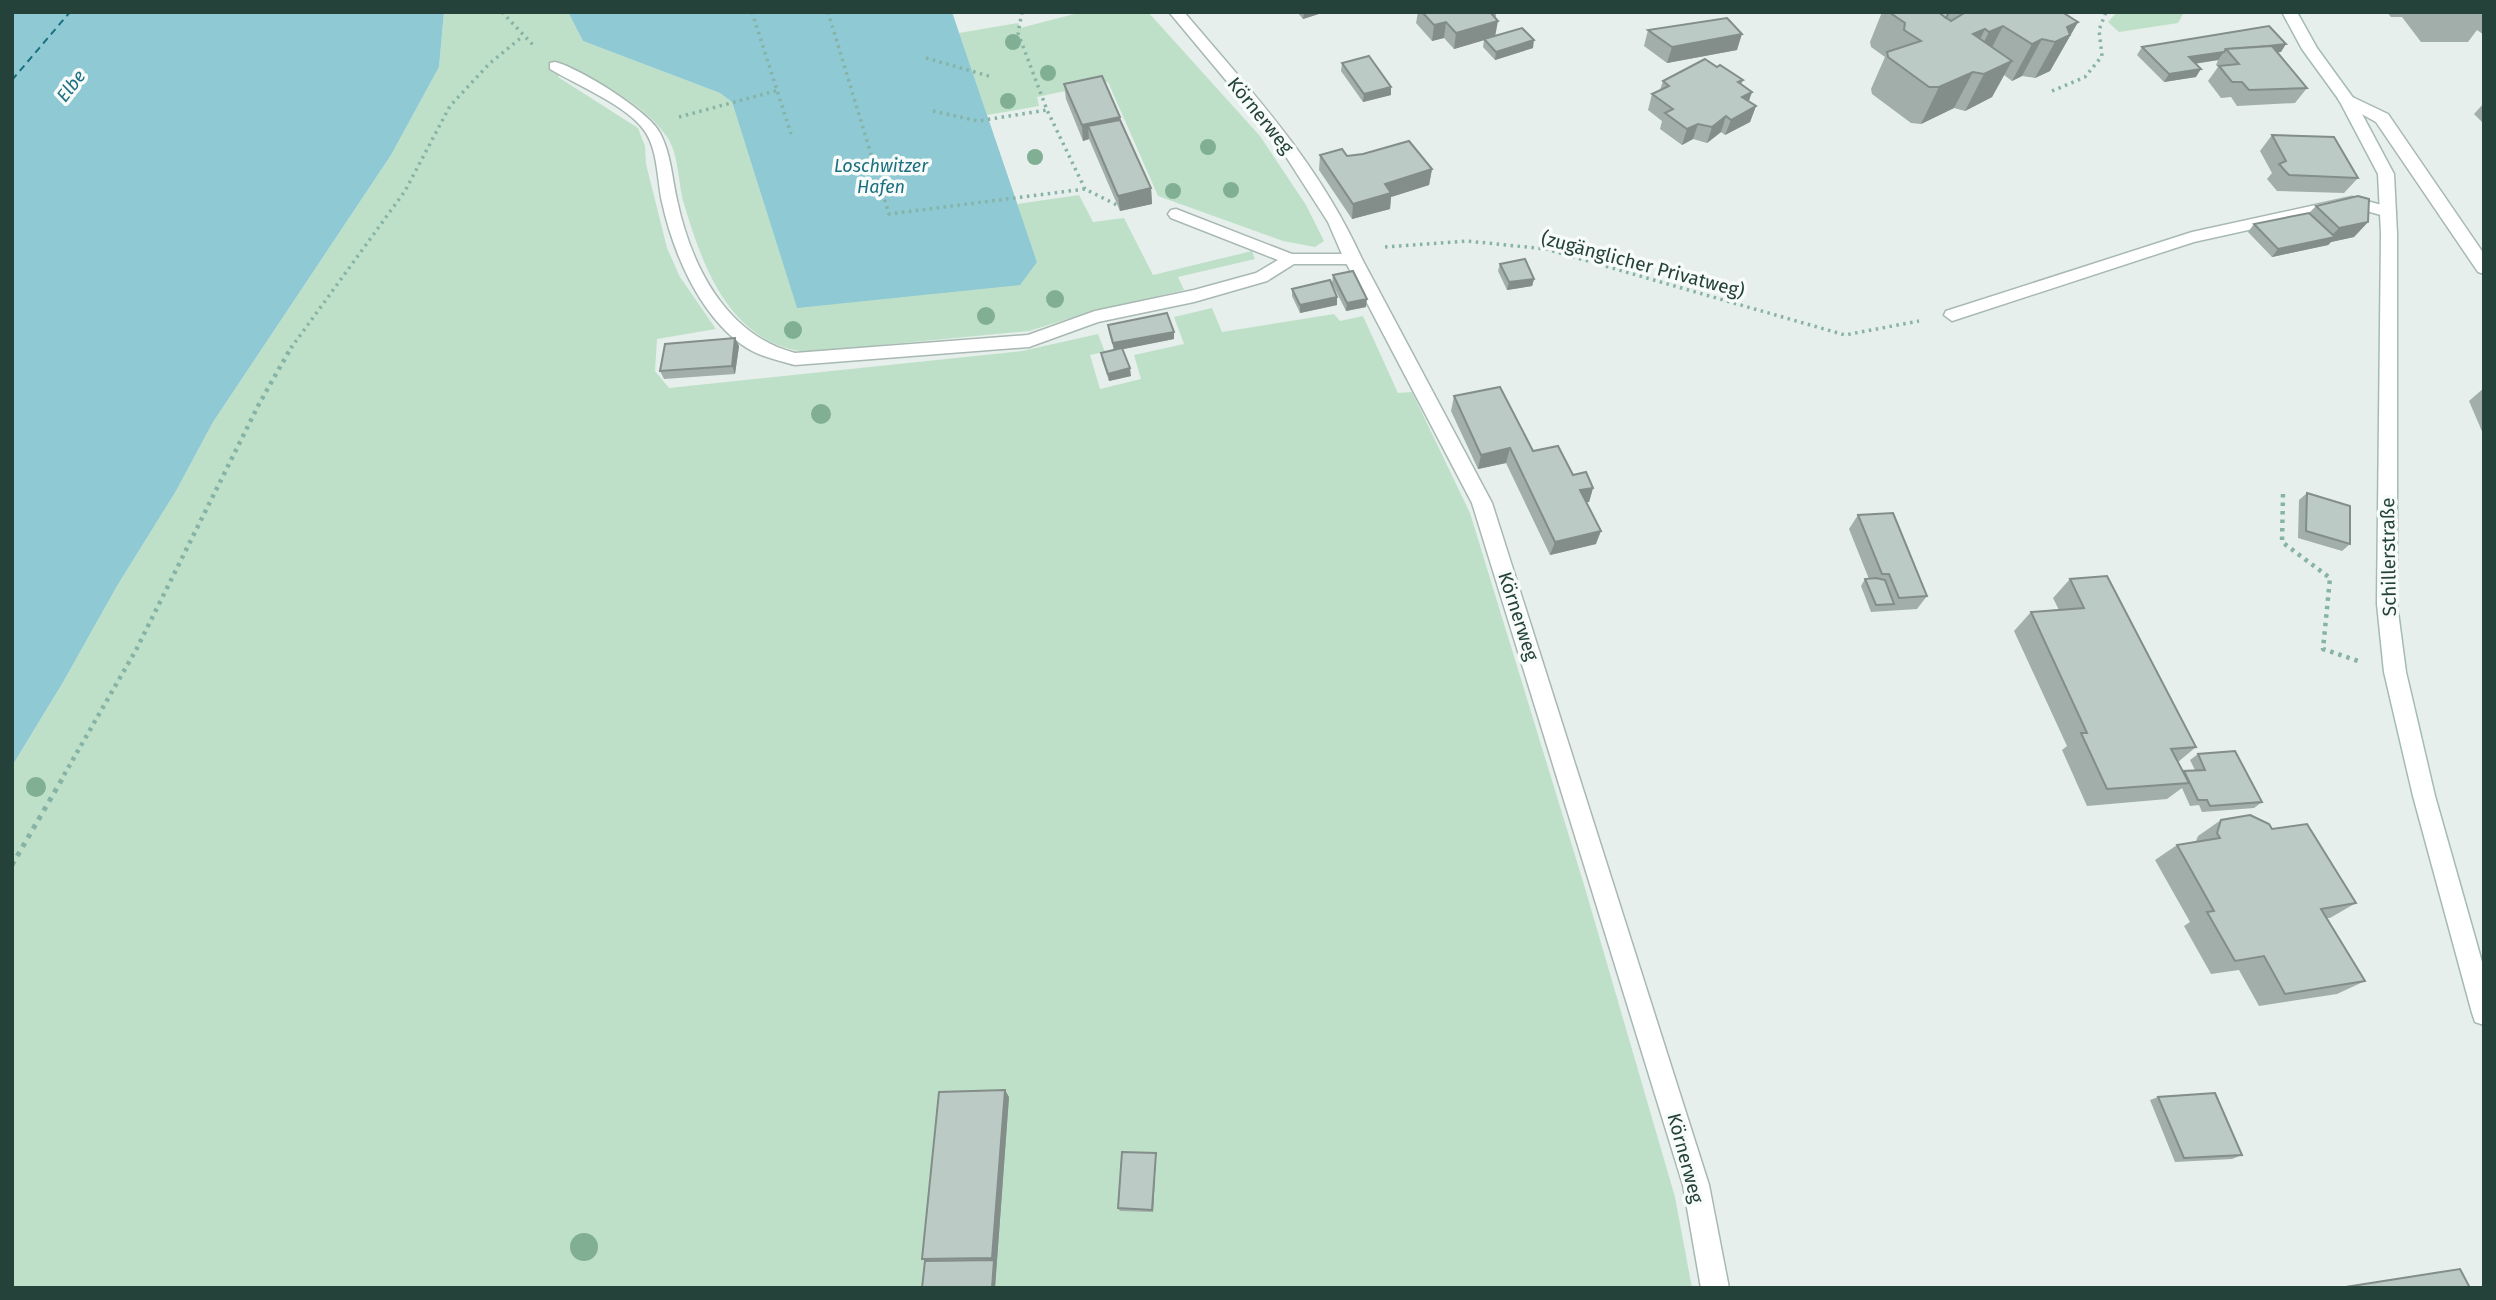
<svg xmlns="http://www.w3.org/2000/svg" width="2496" height="1300" viewBox="0 0 2496 1300" font-family="'Fira Sans',sans-serif">
<style>
.green{fill:#bfe0c8}
.water{fill:#8ec9d4}
.lines{fill:none;stroke-linecap:round;stroke-linejoin:round}
.ferry{stroke:#1c6f80;stroke-width:2;stroke-dasharray:7 5;stroke-linecap:butt}
.lane-casing{stroke:#a8b8b2;stroke-width:3}
.street-casing{stroke:#a8b8b2;stroke-width:3}
.secondary-casing{stroke:#a4bbb3;stroke-width:3}
.path-far2{stroke:#86b3a5;stroke-width:3.5;stroke-dasharray:2.5 4.5;stroke-linecap:butt}
.path-far1{stroke:#86b3a5;stroke-width:4.5;stroke-dasharray:3.5 5;stroke-linecap:butt}
.path{stroke:#86b3a5;stroke-width:5;stroke-dasharray:4.5 6;stroke-linecap:butt}
.lane{fill:#fff;fill-rule:evenodd}
.street{fill:#fff;fill-rule:evenodd}
.secondary{fill:#fff;fill-rule:evenodd}
.tree{fill:#80af93}
.wall{fill:#a1aea9}
.shaded-wall{fill:#838d89}
.building{fill:#bbcac4;stroke:#838d89;stroke-width:2}
.labels{text-anchor:middle;stroke-width:7;stroke-linejoin:round;paint-order:stroke}
.far-water-label{font-size:18px;font-style:italic;fill:#1c6f80;stroke:#f7fbf9}
.street-label{font-size:19px;fill:#24423a;stroke:#f7fbf9}
</style>
<rect width="100%" height="100%" fill="#e6efeb"/>
<g class="green">
<path d="M444 12H568L583 41 720 93 732 102 797 307 1037 262 1017 204 1079 195 1093 222 1124 218 1153 275 1252 251 1255 259 1178 277 1184 290 1084 314 1029 331 808 352C731 345 703 268 684 204 678 184 679 154 667 137 643 102 605 87 568 68L558 77 638 128 645 146 646 164 667 248 680 277 716 329 657 339 655 371 669 388 1022 351 1098 334 1105 352 1090 355 1100 389 1141 379 1134 355 1184 344 1174 317 1212 308 1222 332 1334 314 1340 321 1363 316 1398 393 1412 392 1470 513 1585 888 1675 1197 1692 1288H12V766L62 684 117 586 176 491 213 422 391 155 439 67Z"/>
<path d="M1082 12H1148L1260 136 1306 205 1324 241 1315 247 1283 241 1158 196 1108 82 1037 97 1039 106 987 115 959 33 1018 23 1020 28Z"/>
<path d="M2117 12H2182L2183 14 2178 23 2119 32 2108 22Z"/>
</g>
<g class="water">
<path d="M12 12H444L439 67 391 155 213 422 176 491 117 586 62 684 12 766Z"/>
<path d="M568 12H952L1037 262 1020 285 797 308 732 102 720 93 583 41Z"/>
</g>
<g class="lines">
<path class="ferry" d="M12 80 70 12"/>
<g class="lane-casing">
<g id="lane">
<path d="M555 62C579 68 649 111 660 133 671 154 672 178 677 200 691 266 726 335 795 353L1028 335 1095 311 1194 290 1256 273 1278 260 1171 218 1168 214 1171 210 1176 209 1292 254H1353L1361 259 1353 264H1294L1267 281 1194 302 1098 322 1029 347 795 365C776 360 757 356 741 344 698 312 673 252 662 202 657 179 658 149 644 130 626 105 577 85 550 69V63Z"/>
<path d="M2352 197 2393 208 2396 212 2388 217 2352 207 2194 242 1952 321 1944 315 1946 311 2192 232Z"/>
</g>
</g>
<g class="street-casing">
<g id="street">
<path d="M1169 12H1184C1252 92 1318 162 1362 259L1492 503 1709 1185 1729 1288H1701L1683 1185 1472 503 1344 259 1328 222 1274 138Z"/>
<path d="M2346 94 2388 114 2484 254V274L2478 272 2376 122 2340 102 2338 99 2340 96Z"/>
</g>
</g>
<g class="secondary-casing">
<path id="secondary" d="M2282 12H2297L2317 48 2354 99 2394 174 2397 234V604L2406 672 2435 796 2484 969V1025L2475 1022 2472 1013 2413 796 2384 672 2377 604 2381 234 2378 174 2339 100 2302 49Z"/>
</g>
<g class="path-far2">
<path d="M502 12 534 46"/>
<path d="M752 12 791 134"/>
<path d="M828 12 889 214 1085 189 1117 205"/>
<path d="M1022 12 1018 33 1047 110 1085 189"/>
<path d="M926 58 992 77"/>
<path d="M2052 91 2085 77 2102 56 2099 30 2106 12"/>
<path d="M933 111 978 121 1047 110"/>
<path d="M679 117 779 90"/>
<path d="M1385 247 1467 241 1546 249 1845 335 1919 321"/>
<path d="M291 348 405 191 450 106 489 64 523 36"/>
</g>
<g class="path-far1">
<path d="M2283 494 2282 542 2330 578 2323 649 2358 661"/>
<path d="M64 775 136 650 259 404 292 346"/>
</g>
<path class="path" d="M12 865 65 774"/>
<use href="#lane" class="lane"/>
<use href="#street" class="street"/>
<use href="#secondary" class="secondary"/>
</g>
<g class="tree">
<circle cx="1013" cy="42" r="8"/>
<circle cx="1048" cy="73" r="8"/>
<circle cx="1008" cy="101" r="8"/>
<circle cx="1208" cy="147" r="8"/>
<circle cx="1035" cy="157" r="8"/>
<circle cx="1231" cy="190" r="8"/>
<circle cx="1173" cy="191" r="8"/>
<circle cx="1055" cy="299" r="9"/>
<circle cx="986" cy="316" r="9"/>
<circle cx="793" cy="330" r="9"/>
<circle cx="821" cy="414" r="10"/>
<circle cx="36" cy="787" r="10"/>
<circle cx="584" cy="1247" r="14"/>
</g>
<g class="wall">
<path d="M1297 12H1325L1303 19Z"/>
<path d="M1418 12H1496L1495 36 1533 48 1495 60 1483 47 1484 40 1454 49 1444 38 1432 41 1416 23Z"/>
<path d="M1882 12H2062L2078 22 2050 71 2035 78 2022 76 2012 81 2004 75 1992 97 1965 111 1954 108 1921 124 1911 123 1872 94 1871 89 1885 57 1871 47 1870 42Z"/>
<path d="M2387 12H2484V35L2477 30 2468 42H2421L2402 17H2391Z"/>
<path d="M2269 26 2281 52H2277L2307 88 2295 103 2237 106 2231 97 2221 98 2208 81 2218 67 2216 65 2218 60 2195 64 2196 77 2164 82 2137 55 2142 47Z"/>
<path d="M1648 30 1737 50 1667 63 1644 46Z"/>
<path d="M1342 63 1391 95 1363 102 1341 71Z"/>
<path d="M1717 67 1743 80 1741 85 1752 92 1749 101 1756 106 1750 122 1725 135 1721 132 1707 143 1693 139 1682 145 1660 129 1662 121 1648 110 1652 94 1660 90 1663 81Z"/>
<path d="M1064 84 1120 117 1121 123 1151 188 1152 204 1120 211 1089 139 1083 141 1066 99Z"/>
<path d="M2484 103V124L2474 114Z"/>
<path d="M2272 135 2358 178 2344 193 2277 191 2267 179 2272 173 2260 151Z"/>
<path d="M1320 155 1347 156 1432 169 1429 185 1391 197 1390 209 1352 219 1319 170Z"/>
<path d="M2316 206 2368 222 2354 237 2331 242 2328 245 2272 257 2248 232 2254 224 2309 213Z"/>
<path d="M1500 264 1534 279 1532 286 1507 290 1498 271Z"/>
<path d="M1333 275 1366 307 1346 311 1332 283Z"/>
<path d="M1292 289 1337 297V305L1300 313 1292 296Z"/>
<path d="M1108 325 1174 339 1123 349 1131 376 1109 381 1102 360 1101 353 1114 350 1109 333Z"/>
<path d="M735 338 739 346 735 374 664 379 660 371Z"/>
<path d="M2484 388V436L2469 401Z"/>
<path d="M1454 396 1533 451 1593 488 1589 502H1586L1596 544 1550 555 1506 463 1478 469 1451 411Z"/>
<path d="M2307 493 2350 544 2342 551 2298 538 2299 500Z"/>
<path d="M1858 515 1927 596 1917 609 1871 612 1861 586 1865 579H1869L1849 529Z"/>
<path d="M2070 579 2196 747 2178 762 2183 771 2195 770 2190 760 2198 754 2262 802 2254 808 2202 812 2199 805 2190 806 2182 788 2167 799 2087 806 2062 750 2067 746 2014 631 2031 612 2059 610 2053 598Z"/>
<path d="M2221 820 2272 829 2356 903 2330 918H2326L2365 981 2337 994 2259 1006 2239 970 2211 974 2184 926 2190 922 2155 860 2177 845 2196 841 2198 836Z"/>
<path d="M1009 1097 995 1288H922L925 1261 922 1259Z"/>
<path d="M2158 1097 2242 1155 2232 1159 2175 1162 2150 1100Z"/>
<path d="M1156 1156 1153 1212 1120 1211 1118 1208Z"/>
</g>
<g class="shaded-wall">
<path d="M1304 12H1325L1303 19Z"/>
<path d="M1498 21 1495 37 1454 49 1456 33Z"/>
<path d="M1446 22 1444 38 1432 41 1434 25Z"/>
<path d="M2078 22 2050 71 2035 78 2055 42 2067 27Z"/>
<path d="M2003 26 1984 63 1971 68 1989 32Z"/>
<path d="M1985 29 1967 66 1973 34Z"/>
<path d="M1742 34 1737 50 1667 63 1672 47Z"/>
<path d="M2042 39 2022 76 2012 81 2032 44Z"/>
<path d="M1534 40 1533 48 1495 60 1496 52Z"/>
<path d="M2286 44 2281 52 2234 58 2228 52Z"/>
<path d="M2224 52 2218 60 2184 65 2189 57Z"/>
<path d="M2012 61 1992 97 1965 111 1984 74Z"/>
<path d="M2201 69 2196 77 2164 82 2169 74Z"/>
<path d="M1973 72 1954 108 1921 124 1939 87Z"/>
<path d="M1391 87V95L1363 102 1364 94Z"/>
<path d="M1752 92 1746 108 1742 97Z"/>
<path d="M1756 106 1750 122 1725 135 1731 120Z"/>
<path d="M1726 116 1721 132 1707 143 1712 127Z"/>
<path d="M1120 117 1122 132 1088 126 1089 139 1083 141 1082 125Z"/>
<path d="M1698 124 1693 139 1682 145 1687 129Z"/>
<path d="M1432 169 1429 185 1391 197 1390 209 1352 219 1353 204 1385 184Z"/>
<path d="M1151 188 1152 204 1120 211 1118 196Z"/>
<path d="M2368 222 2354 237 2331 242 2328 245 2272 257 2278 249 2329 238 2339 228Z"/>
<path d="M1534 279 1532 286 1507 290 1509 282Z"/>
<path d="M1337 297V305L1300 313V305Z"/>
<path d="M1367 299 1366 307 1346 311 1347 303Z"/>
<path d="M1174 332V339L1114 351 1113 343Z"/>
<path d="M735 338 739 346 735 374 732 366Z"/>
<path d="M1130 368 1131 376 1109 381 1108 374Z"/>
<path d="M1510 448 1506 463 1478 469 1481 455Z"/>
<path d="M1593 488 1589 502 1576 504 1580 490Z"/>
<path d="M1601 531 1596 544 1550 555 1555 542Z"/>
<path d="M1005 1090 1009 1097 995 1288H992L994 1260 992 1258Z"/>
<path d="M1156 1153V1156L1153 1212 1152 1210Z"/>
</g>
<g class="building">
<path d="M1422 12H1490L1498 21 1456 33 1446 22 1434 25Z"/>
<path d="M1889 12H1938L1951 21 1966 12H2062L2078 22 2067 27 2070 35 2055 42 2042 39 2032 44 2003 26 1989 32 1985 29 1973 34 2012 61 1984 74 1973 72 1939 87H1929L1888 57 1887 52 1921 41 1904 30 1905 23Z"/>
<path d="M1943 12H1949L1946 18 1941 14Z"/>
<path d="M1727 18 1742 34 1672 47 1648 30Z"/>
<path d="M2269 26 2286 44 2268 46 2226 49 2224 52 2189 57 2201 69 2169 74 2142 47Z"/>
<path d="M1522 28 1534 40 1496 52 1484 39Z"/>
<path d="M2272 46 2307 88 2249 90 2242 82H2232L2219 66 2239 64 2226 49Z"/>
<path d="M1369 56 1391 87 1364 94 1342 63Z"/>
<path d="M1705 59 1717 67 1720 65 1743 80 1738 82 1752 92 1742 97 1756 106 1731 120 1726 116 1712 127 1698 124 1687 129 1665 113 1673 109 1652 94 1669 86 1663 81Z"/>
<path d="M1102 76 1120 117 1082 125 1064 84Z"/>
<path d="M1120 120 1151 188 1118 196 1088 126Z"/>
<path d="M2272 135 2334 137 2358 178 2289 175 2279 164 2286 161Z"/>
<path d="M1409 141 1432 169 1385 184 1391 193 1353 204 1320 155 1342 149 1347 156 1363 154Z"/>
<path d="M2358 196 2369 199 2368 222 2339 228 2316 206Z"/>
<path d="M2309 213 2335 237 2278 249 2254 224Z"/>
<path d="M1525 259 1534 279 1509 282 1500 264Z"/>
<path d="M1353 271 1367 299 1347 303 1333 275Z"/>
<path d="M1330 280 1337 297 1300 305 1292 289Z"/>
<path d="M1167 313 1174 332 1113 343 1108 325Z"/>
<path d="M735 338 732 366 660 371 665 344Z"/>
<path d="M1122 348 1130 368 1108 374 1101 353Z"/>
<path d="M1500 387 1533 451 1558 446 1573 475 1586 472 1593 488 1580 490 1601 531 1555 542 1510 448 1481 455 1454 396Z"/>
<path d="M2307 493 2350 506V544L2306 531Z"/>
<path d="M1893 513 1927 596 1899 598 1889 574H1882L1858 515Z"/>
<path d="M2107 576 2196 747 2171 749 2189 783 2107 789 2081 733H2087L2031 612 2084 608 2070 579Z"/>
<path d="M1876 578 1885 580 1894 604 1876 605 1865 579Z"/>
<path d="M2235 751 2262 802 2210 806 2207 800H2198L2184 771 2205 770 2198 754Z"/>
<path d="M2250 815 2269 824 2272 829 2307 824 2356 903 2321 909 2365 981 2285 994 2264 956 2235 961 2207 912 2214 911 2177 845 2220 838 2217 833 2221 820Z"/>
<path d="M1005 1090 992 1258 922 1259 939 1092Z"/>
<path d="M2215 1093 2242 1155 2184 1158 2158 1097Z"/>
<path d="M1122 1152 1156 1153 1152 1210 1118 1208Z"/>
<path d="M994 1260 992 1288H922L925 1261Z"/>
<path d="M2460 1269 2470 1288H2339Z"/>
</g>
<g class="labels">
<g class="far-water-label">
<text transform="translate(71 86) rotate(-52)" y="6">Elbe</text>
<text x="881" y="172">Loschwitzer<tspan x="881" dy="21">Hafen</tspan></text>
</g>
<g class="street-label">
<text transform="translate(1261 115) rotate(51)" y="7">Körnerweg</text>
<text transform="translate(1643 264) rotate(15)" y="7">(zugänglicher Privatweg)</text>
<text transform="translate(2388 557) rotate(-91)" y="7">Schillerstraße</text>
<text transform="translate(1519 616) rotate(72)" y="7">Körnerweg</text>
<text transform="translate(1686 1158) rotate(75)" y="7">Körnerweg</text>
</g>
</g>
<rect width="2496" height="1300" fill="none" stroke="#24423a" stroke-width="28"/>
</svg>
